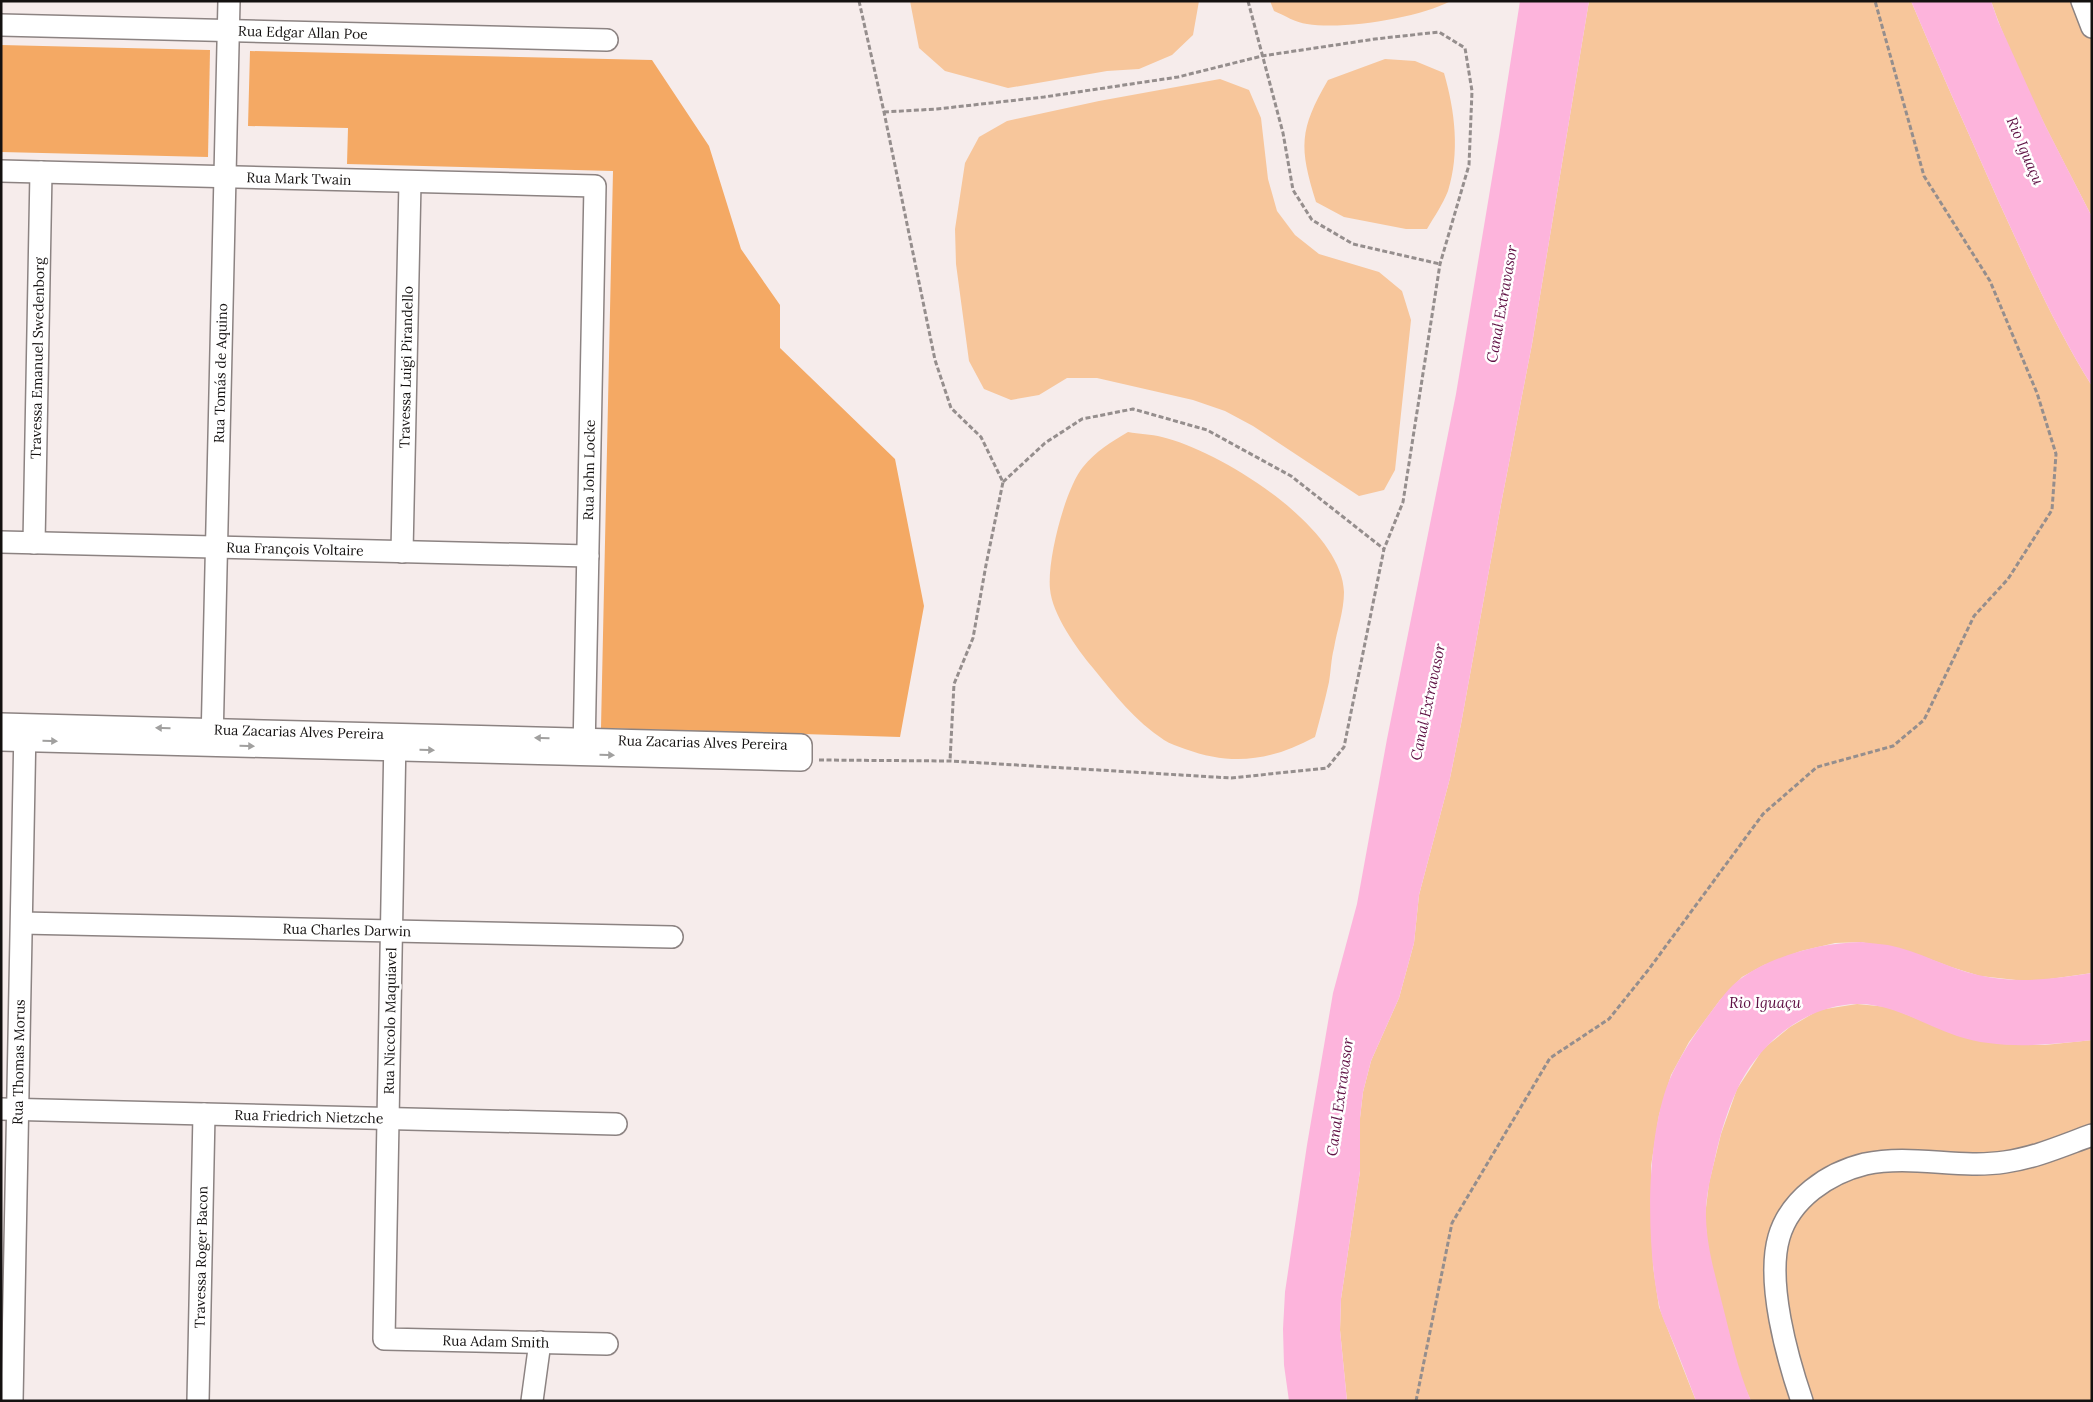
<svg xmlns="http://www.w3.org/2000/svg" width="2093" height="1402" viewBox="0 0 2093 1402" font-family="Lora,serif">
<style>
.green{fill:#f7c69b}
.forest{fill:#f4a964}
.water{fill:#fdb4dc}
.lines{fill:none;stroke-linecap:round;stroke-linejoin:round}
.minor-casing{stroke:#8c8382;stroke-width:24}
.path{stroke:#958e8d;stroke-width:3;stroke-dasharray:5 2.5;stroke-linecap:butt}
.minor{stroke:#fff;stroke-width:21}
.oneway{fill:#a1a09f}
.labels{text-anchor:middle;stroke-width:5;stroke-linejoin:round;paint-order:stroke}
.street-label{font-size:14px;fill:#141110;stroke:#fff}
.water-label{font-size:15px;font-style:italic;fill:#601245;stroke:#fff}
</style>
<rect width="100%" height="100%" fill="#f6eceb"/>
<g class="green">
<path d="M910 1H1199L1193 35 1172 55 1139 69 1107 71 1008 88 945 71 919 48Z"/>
<path d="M1270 1H1451C1418 18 1344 30 1307 24 1296 23 1284 15 1274 11Z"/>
<path d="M1589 1H1911C1939 68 1969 134 1998 200 2027 263 2055 327 2092 386V973L2043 980H2016L1980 976 1951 967 1919 955 1861 942 1835 943 1801 951 1764 965 1742 977 1720 1000 1689 1042 1671 1075 1659 1115 1651 1166 1653 1266 1659 1307 1696 1401H1347L1340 1330 1341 1299 1360 1171V1118L1363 1092 1371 1061 1399 998 1414 943 1419 895 1450 778 1461 724 1502 499 1532 344Z"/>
<path d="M1991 1H2092V217C2056 146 2017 76 1991 1Z"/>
<path d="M1385 59 1415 61 1444 73C1455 111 1460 153 1448 191 1443 204 1434 217 1427 229H1406L1344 217 1316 202C1299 147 1299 130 1328 80Z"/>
<path d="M1220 79 1249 90 1261 118 1268 179 1277 211 1295 235 1319 254 1379 272 1402 291 1411 320 1395 470 1384 490 1359 496 1253 426 1225 411 1193 400 1097 378H1067L1039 395 1011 400 984 389 969 361 956 264 955 229 965 163 979 137 1007 121 1099 101Z"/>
<path d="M1128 432C1139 434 1151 434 1162 437 1220 451 1342 526 1344 592 1344 611 1337 630 1334 648 1331 659 1331 671 1329 682 1325 700 1320 719 1315 737 1271 761 1232 766 1185 749 1178 746 1170 744 1164 740 1135 721 1114 694 1093 668 1077 649 1052 614 1050 589 1047 560 1065 489 1083 467 1096 451 1111 442 1128 432Z"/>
<path d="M1857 1004 1888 1007 1959 1036 2001 1044 2045 1045 2092 1040V1401H1751L1739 1374 1708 1251 1705 1216 1709 1183 1721 1134 1737 1089 1763 1049 1790 1027 1819 1010Z"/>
</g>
<g class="forest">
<path d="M1 45 210 50 208 157 1 152Z"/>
<path d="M250 51 652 60 709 146 741 249 780 305V348L895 459 924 606 900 737 601 728 613 171 347 164 348 128 248 126Z"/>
</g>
<g class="water">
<path d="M1520 1H1589L1532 344 1502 499 1461 724 1450 778 1419 895 1414 943 1399 998 1371 1061 1363 1092 1360 1118V1171L1341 1299 1340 1330 1347 1401H1289L1284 1365 1283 1329 1285 1292 1307 1145 1333 993 1357 904 1387 739 1456 394 1499 136Z"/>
<path d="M1911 1H1991L1998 21 2045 125 2092 217V386C2055 327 2027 263 1998 200 1969 134 1939 68 1911 1Z"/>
<path d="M1861 942C1870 943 1879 944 1888 945 1919 951 1947 968 1978 975 2016 984 2054 979 2092 973V1040C2049 1045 1998 1050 1957 1036 1924 1025 1892 1003 1857 1004 1805 1005 1758 1044 1737 1090 1727 1111 1720 1135 1715 1158 1711 1177 1705 1198 1706 1218 1707 1248 1715 1274 1722 1303 1731 1338 1737 1367 1751 1401H1696C1688 1380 1680 1358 1671 1337 1667 1327 1661 1316 1659 1305 1646 1244 1645 1132 1672 1074 1682 1053 1694 1035 1708 1016 1718 1003 1729 986 1743 977 1777 954 1821 943 1861 942Z"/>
</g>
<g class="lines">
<g class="minor-casing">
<g id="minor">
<path d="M2082 1 2092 27"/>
<path id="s1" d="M1 25 607 40"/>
<path id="s2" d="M1 171 595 186 584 752"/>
<path id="s3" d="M1 542 588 556"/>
<path id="s4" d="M34 543 41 172"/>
<path id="s5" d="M402 552 410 182"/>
<path id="s6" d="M1 724 801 745V760L1 740"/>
<path id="s7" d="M395 737 384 1339 607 1344"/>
<path id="s8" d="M212 743 229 1"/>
<path id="s9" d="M22 923 672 937"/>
<path id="s10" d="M1 1109 616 1124"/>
<path id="s11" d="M12 1401 25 728"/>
<path id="s12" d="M198 1401 204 1114"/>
<path d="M532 1401 540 1342"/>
<path d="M1802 1401C1787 1357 1766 1282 1779 1237 1790 1199 1828 1173 1865 1164 1911 1154 1959 1169 2005 1162 2035 1158 2064 1145 2092 1135"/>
</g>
</g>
<g class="path">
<path d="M859 1 884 112 935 360 951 408 981 437 1003 482 986 565 973 638 954 684 950 761"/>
<path d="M1248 1 1283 133 1293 190 1312 220 1353 244 1440 264"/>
<path d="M1003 482 1045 443 1082 419 1133 409 1207 430 1291 476 1384 549"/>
<path d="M819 760 950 761 1231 778 1327 768 1344 747 1384 549 1403 502 1440 264 1469 165 1472 91 1465 48 1439 32 1375 39 1262 56 1178 77 1044 97 937 109 884 112"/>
<path d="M1416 1401 1452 1223 1550 1058 1609 1019 1649 969 1763 814 1817 767 1893 746 1924 720 1974 616 2008 579 2052 510 2056 454 2037 393 1990 281 1924 176 1875 1"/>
</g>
<use href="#minor" class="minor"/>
</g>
<defs><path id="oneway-solid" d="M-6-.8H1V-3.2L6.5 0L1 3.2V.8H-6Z" transform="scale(1.25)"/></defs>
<g class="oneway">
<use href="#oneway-solid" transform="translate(163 728) rotate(-179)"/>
<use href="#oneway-solid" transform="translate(542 738) rotate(-179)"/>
<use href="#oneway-solid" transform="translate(50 741) rotate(1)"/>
<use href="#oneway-solid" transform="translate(247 746) rotate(1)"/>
<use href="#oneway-solid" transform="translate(427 750) rotate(1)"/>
<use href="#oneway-solid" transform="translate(607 755) rotate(1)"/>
</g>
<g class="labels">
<g class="street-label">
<text dy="5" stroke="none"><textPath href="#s1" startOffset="302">Rua Edgar Allan Poe</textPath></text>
<text dy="5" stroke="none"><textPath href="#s2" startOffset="298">Rua Mark Twain</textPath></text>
<text dy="5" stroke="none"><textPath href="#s4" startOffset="185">Travessa Emanuel Swedenborg</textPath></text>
<text dy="5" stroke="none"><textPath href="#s5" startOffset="185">Travessa Luigi Pirandello</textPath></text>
<text dy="5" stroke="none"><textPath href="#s8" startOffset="370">Rua Tomás de Aquino</textPath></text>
<text transform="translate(589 470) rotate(-89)" y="5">Rua John Locke</text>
<text dy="5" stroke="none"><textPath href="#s3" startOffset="294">Rua François Voltaire</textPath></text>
<text dy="5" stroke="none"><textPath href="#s6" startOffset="298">Rua Zacarias Alves Pereira</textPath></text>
<text dy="5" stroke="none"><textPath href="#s6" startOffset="702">Rua Zacarias Alves Pereira</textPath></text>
<text dy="5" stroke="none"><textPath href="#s9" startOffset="325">Rua Charles Darwin</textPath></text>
<text transform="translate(390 1021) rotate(-89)" y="5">Rua Niccolo Maquiavel</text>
<text dy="5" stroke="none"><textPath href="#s11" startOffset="339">Rua Thomas Morus</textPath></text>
<text dy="5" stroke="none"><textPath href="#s10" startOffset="308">Rua Friedrich Nietzche</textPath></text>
<text dy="5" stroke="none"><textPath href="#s12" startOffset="144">Travessa Roger Bacon</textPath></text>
<text dy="5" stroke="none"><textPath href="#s7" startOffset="714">Rua Adam Smith</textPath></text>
</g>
<g class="water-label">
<text transform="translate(2025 151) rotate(67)" y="5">Rio Iguaçu</text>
<text transform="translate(1502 304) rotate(-80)" y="5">Canal Extravasor</text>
<text transform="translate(1428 702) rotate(-78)" y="5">Canal Extravasor</text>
<text x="1765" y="1008">Rio Iguaçu</text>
<text transform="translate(1340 1097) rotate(-82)" y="5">Canal Extravasor</text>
</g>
</g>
<rect width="2093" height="1402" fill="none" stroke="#141110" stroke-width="5"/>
</svg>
